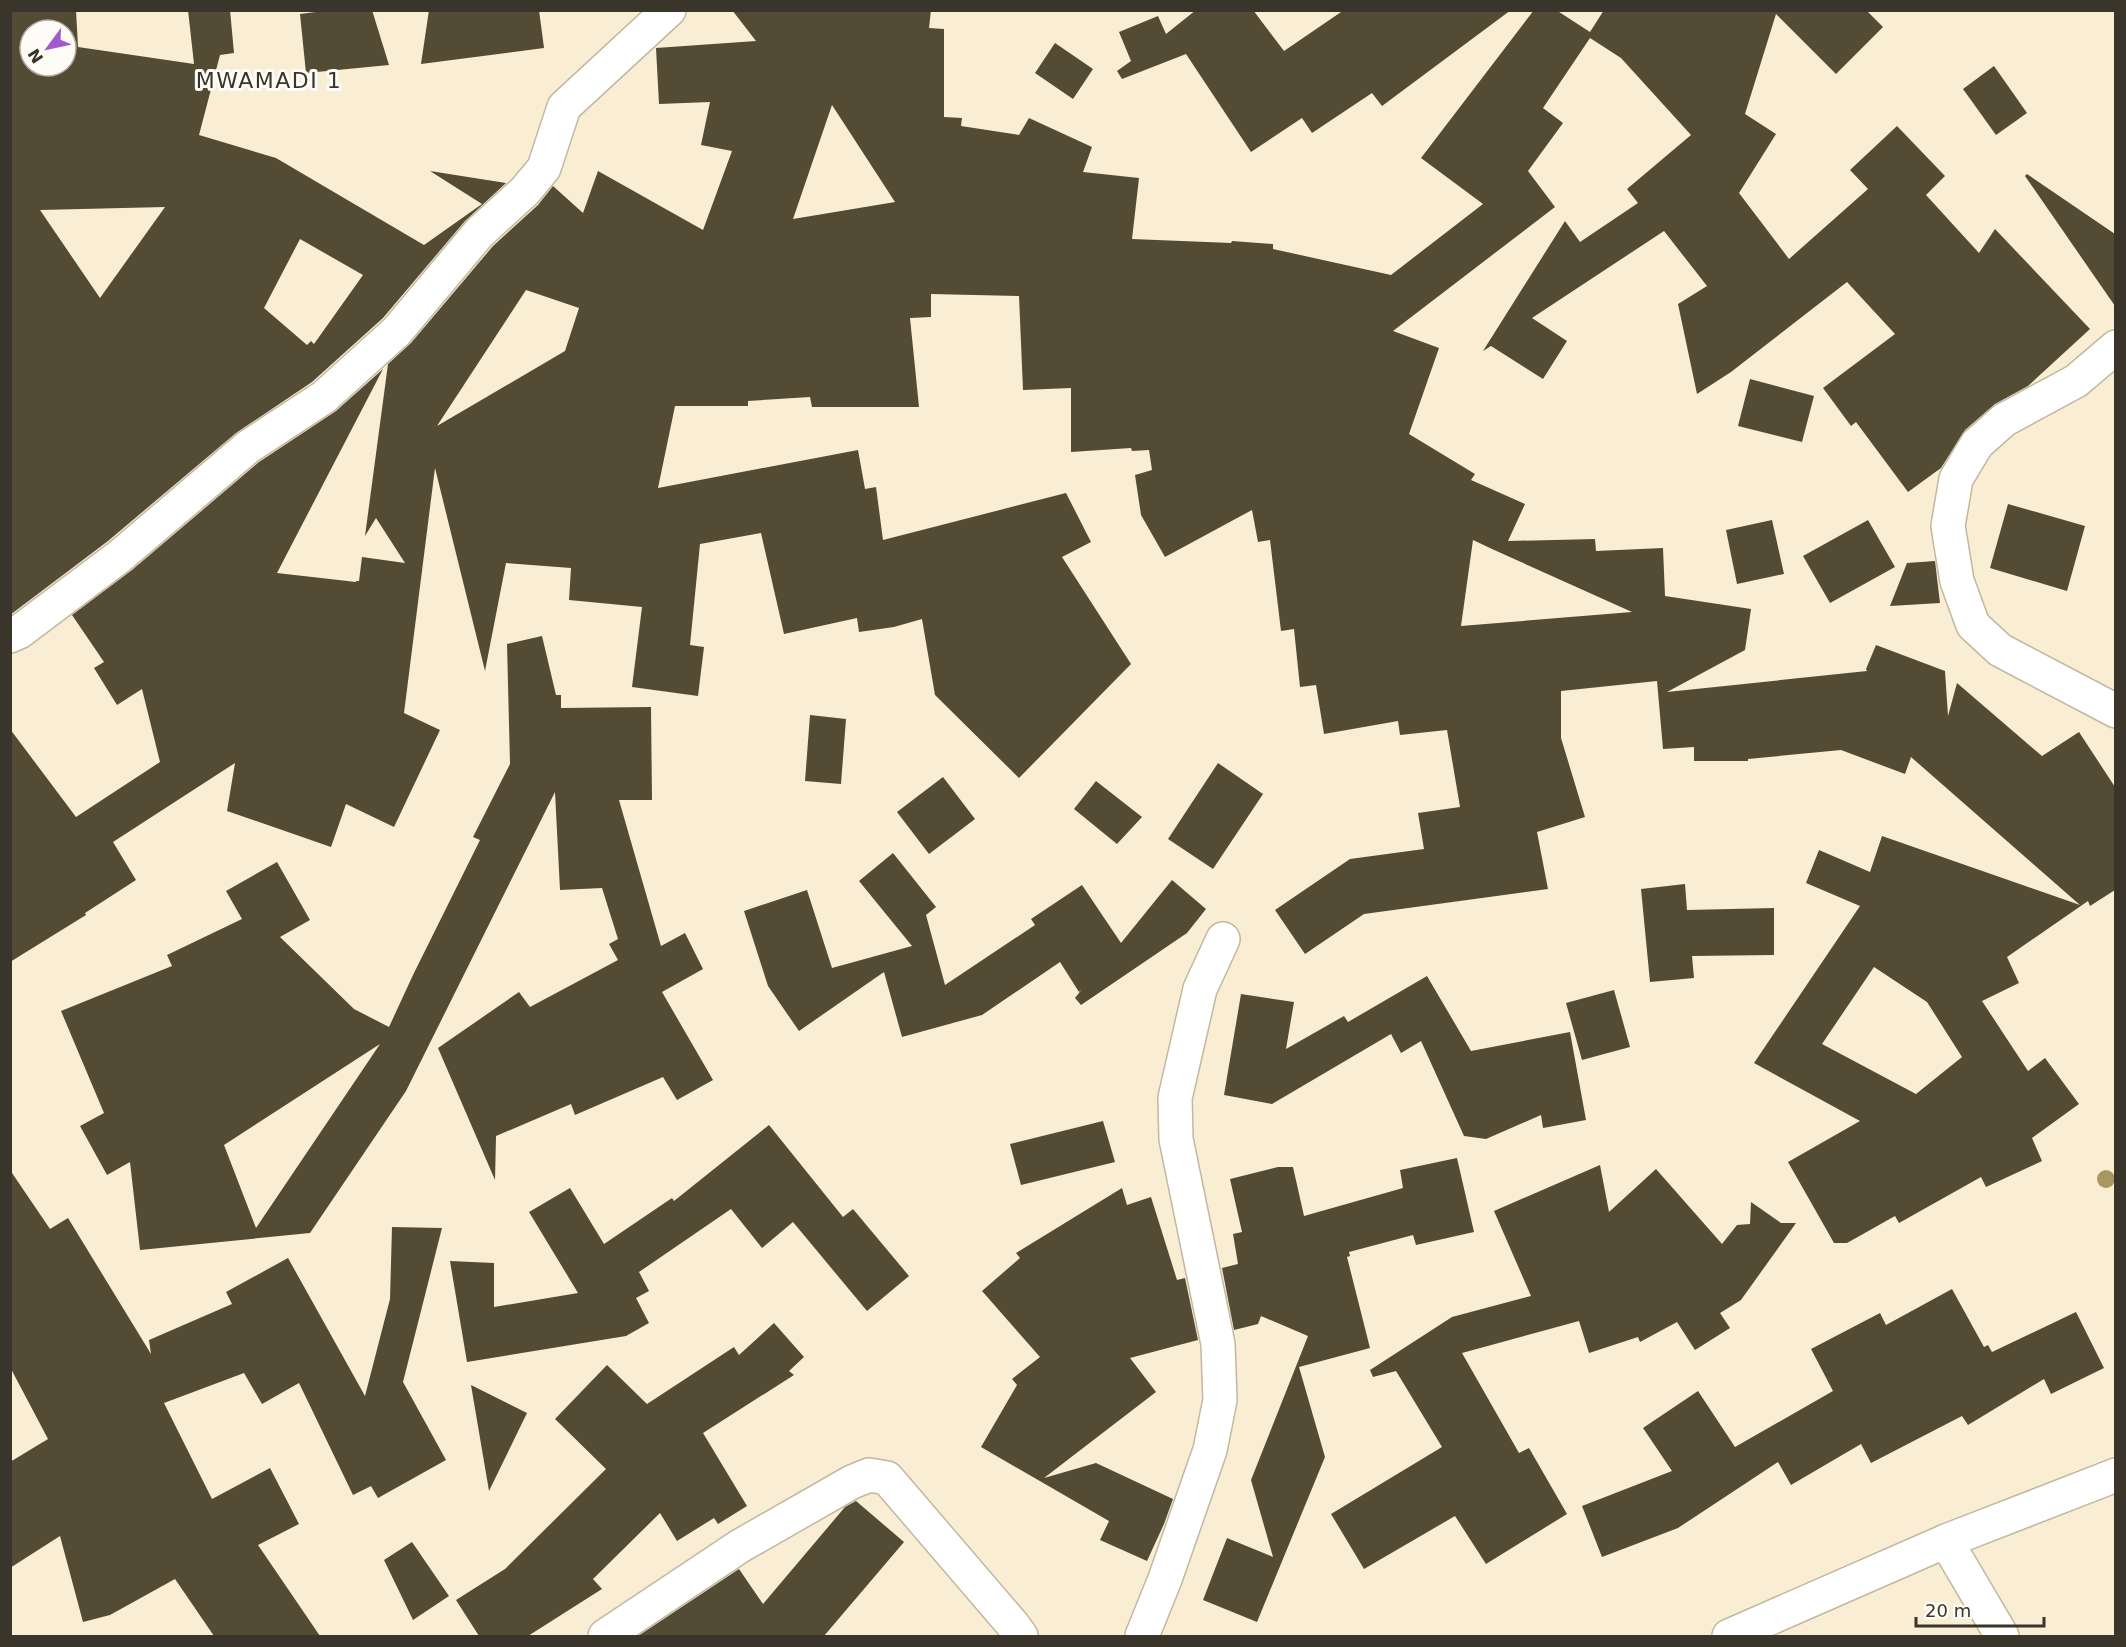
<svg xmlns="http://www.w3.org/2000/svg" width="2126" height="1647" viewBox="0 0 2126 1647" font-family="'DejaVu Sans',sans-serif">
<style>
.building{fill:#544b35;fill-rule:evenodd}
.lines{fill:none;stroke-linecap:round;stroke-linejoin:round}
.minor-casing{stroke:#c2b89f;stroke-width:36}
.minor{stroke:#fff;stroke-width:33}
.tree{fill:#a99760}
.labels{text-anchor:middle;stroke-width:6;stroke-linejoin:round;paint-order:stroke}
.quarter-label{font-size:22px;letter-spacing:1.5px;fill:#39352b;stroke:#fefcf7}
</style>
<rect width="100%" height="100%" fill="#f9eed4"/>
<g class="building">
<path d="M10 10H76L78 47 194 64 188 10H230L234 53 220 55 199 135 276 158 424 245 482 204 430 171 506 183 465 221 383 318 312 382 236 433 108 541 10 615ZM30 30H66V66H30ZM165 207 100 298 40 210ZM300 239 363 275 314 344 311 341 307 345 264 308Z"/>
<path d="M331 10H372L389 65 306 73 300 14Z"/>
<path d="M429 10H539L544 48 421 64Z"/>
<path d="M732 10H931L929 28 944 29V117L962 118 961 126 1019 135 1029 118 1092 147 1083 172 1139 178 1132 239 1231 243 1232 241 1273 244V249L1391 275 1483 204 1421 158 1534 10H1556L1590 32 1604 10H1866L1883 27 1836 74 1776 14 1745 114 1776 134 1739 193 1789 259 1868 189 1850 170 1897 126 1945 176 1926 195 1979 253 1995 229 2090 329 2028 386 1995 404 1965 430 1941 468 1908 492 1856 422 1851 426 1823 388 1895 334 1847 282 1731 372 1697 394 1678 304 1707 286 1664 231 1532 318 1567 341 1543 379 1491 346 1483 351 1565 221 1580 242 1638 203 1627 189 1691 135 1621 58 1590 38 1543 108 1563 123 1528 171 1555 207 1393 331 1439 348 1409 434 1475 474 1471 480 1525 504 1508 541 1595 539 1596 551 1663 548 1665 596 1751 609 1745 650 1667 692 1867 671 1866 669 1876 645 1945 671 1948 716 1957 683 2042 756 2079 732 2115 787V890L2090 906 2088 901 2007 957 2019 983 1982 1001 2028 1071 2045 1058 2079 1104 2032 1138 2042 1161 1986 1187 1981 1177 1899 1223 1895 1216 1847 1243H1834L1788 1162 1860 1121 1754 1063 1860 906 1806 883 1819 850 1870 872 1882 836 2080 905 1911 757 1905 774 1841 750 1748 759V761H1694V747L1663 749 1657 681 1561 691V738L1585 817 1537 832 1548 889 1364 914 1305 954 1275 910 1350 859 1424 849 1418 813 1460 807 1447 730 1400 735 1398 721 1324 734 1316 685 1300 687 1294 629 1281 631 1270 540 1258 542 1252 510 1165 557 1141 515 1135 475 1152 470 1149 450 1132 451 1131 448 1071 452V388L1023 390 1019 296 931 294V317L910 318 919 407H812L810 397 748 401V406H675L658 488 858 450 865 489 876 487 883 540 1066 493 1091 542 1062 557 1131 664 1019 778 935 695 922 619 894 627 859 632 857 618 784 634 761 533 700 544 690 645 704 647 698 696 632 687 642 607 569 600 571 568 506 563 485 671 435 468 404 713 440 730 394 827 346 804 331 847 227 811 235 763 113 842 136 880 85 913 86 915 10 962V729L76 817 160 762 142 689 117 705 94 668 104 662 72 615 132 570 259 462 336 411 383 369 277 573 356 582V581H359L362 557 405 563 376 518 365 536 388 364 411 343 493 246 538 205 553 186 583 213 598 171 703 230 732 151 701 145 710 102 659 104 656 48 756 41ZM832 105 895 202 793 219ZM526 290 579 308 565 351 437 426ZM1473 540 1492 549 1632 612 1461 626ZM1874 967 1927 1002 1962 1057 1916 1094 1822 1044Z"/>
<path d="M1196 10H1253L1284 51 1344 10H1511L1382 106 1372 93 1312 133 1302 118 1251 152 1186 54 1122 79 1117 71 1131 61 1119 32 1158 16 1166 34Z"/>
<path d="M1055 43 1093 69 1073 99 1035 73Z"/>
<path d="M1994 66 2027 113 1996 135 1963 89Z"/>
<path d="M2027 174 2115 234V306L2025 176Z"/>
<path d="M1750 379 1814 396 1802 442 1738 426Z"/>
<path d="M2008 504 2085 526 2067 591 1990 568Z"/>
<path d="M1772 520 1784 574 1737 584 1726 530Z"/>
<path d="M1868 520 1895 567 1830 603 1803 556Z"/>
<path d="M1935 561 1940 603 1890 606 1907 563Z"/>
<path d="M542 636 556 695H561V708L651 707 652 800H619L661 946 685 933 703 969 662 992 713 1080 677 1100 663 1077 575 1115 571 1104 496 1136 495 1180 438 1048 519 992 530 1007 618 960 609 944 618 939 602 888 560 890 555 792 406 1091 310 1233 140 1250 130 1162 107 1175 80 1126 104 1113 61 1011 172 966 167 955 242 919 226 891 277 862 310 920 280 937 354 1009 389 1027 413 975 480 840 473 837 510 764 507 644ZM380 1044 256 1228 224 1145Z"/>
<path d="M810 715 846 719 841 784 805 781Z"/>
<path d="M1218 763 1263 794 1213 869 1168 839Z"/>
<path d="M943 777 975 819 929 854 897 812Z"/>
<path d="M1096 781 1142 817 1117 844 1074 809Z"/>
<path d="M893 853 936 907 926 915 945 985 1035 925 1031 919 1082 885 1121 943 1172 880 1206 909 1187 933 1081 1005 1075 998 1082 989 1079 992 1060 962 982 1015 902 1037 884 972 799 1031 768 986 744 911 807 890 832 968 912 946 859 881Z"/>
<path d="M1685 884 1687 910 1774 908V955L1692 956 1694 978 1650 982 1641 889Z"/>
<path d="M1427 976 1471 1051 1570 1032 1586 1120 1543 1128 1541 1115 1486 1139 1464 1136 1421 1041 1401 1053 1391 1034 1272 1104 1224 1095 1241 994 1294 1002 1286 1049 1344 1016 1348 1022Z"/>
<path d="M1614 990 1630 1047 1582 1060 1566 1003Z"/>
<path d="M1103 1121 1115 1162 1021 1185 1010 1144Z"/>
<path d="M769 1125 843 1217 853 1209 909 1276 867 1311 793 1222 762 1248 731 1209 639 1272 649 1291 636 1298 649 1323 626 1336 467 1362 450 1261 494 1263V1307L578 1293 529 1212 570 1188 604 1244 672 1198 674 1201Z"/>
<path d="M1457 1158 1474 1232 1416 1245 1413 1235 1349 1252 1350 1256 1347 1257 1370 1348 1299 1367 1325 1457 1257 1622 1203 1600 1227 1538 1273 1557 1251 1480 1308 1336 1261 1316 1258 1324 1234 1330 1222 1268 1238 1264 1233 1234 1242 1232 1230 1179 1278 1167H1293L1304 1216 1403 1188 1400 1170Z"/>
<path d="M1600 1165 1609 1212 1656 1169 1722 1244 1737 1225 1750 1224 1751 1202 1781 1223H1796L1741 1300 1720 1313 1730 1328 1695 1350 1677 1322 1640 1342 1638 1337 1589 1353 1579 1321 1462 1353 1519 1453 1529 1448 1567 1514 1486 1564 1455 1516 1364 1569 1331 1514 1442 1447 1396 1371 1373 1377 1370 1370 1452 1317 1531 1296 1494 1211Z"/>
<path d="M10 1170 50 1229 68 1218 151 1354 149 1340 232 1304 226 1292 288 1258 365 1396 390 1299 392 1227 442 1228 403 1382 446 1460 378 1498 371 1486 353 1495 299 1383 262 1404 244 1373 164 1403 212 1499 270 1468 299 1524 258 1545 320 1636H214L175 1579 110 1615 83 1622 60 1536 10 1568V1462L48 1439 10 1367Z"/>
<path d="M1122 1188 1127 1205 1151 1197 1177 1280 1185 1278 1198 1340 1130 1358 1156 1392 1044 1478 1096 1463 1173 1499 1164 1524 1147 1561 1100 1540 1109 1521 981 1447 1017 1385 1012 1379 1040 1357 982 1291 1020 1258 1016 1253Z"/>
<path d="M1952 1289 1984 1347 1988 1345 1992 1352 2076 1312 2104 1368 2051 1394 2044 1379 1968 1425 1962 1416 1871 1463 1861 1444 1791 1485 1778 1462 1678 1528 1602 1557 1582 1506 1672 1471 1643 1428 1698 1391 1735 1447 1833 1391 1811 1349 1880 1313 1886 1325Z"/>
<path d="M774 1323 804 1357 789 1371 794 1375 703 1433 747 1506 718 1524 714 1518 677 1541 660 1513 593 1579 602 1589 528 1636H479L456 1600 505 1569 606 1469 555 1419 607 1365 647 1404 734 1347 739 1355Z"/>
<path d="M471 1385 527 1413 489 1491Z"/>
<path d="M856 1501 904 1542 824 1636H638L739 1569 763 1604 845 1507Z"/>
<path d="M412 1542 449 1596 413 1620 384 1560Z"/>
</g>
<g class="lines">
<g class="minor-casing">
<g id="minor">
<path d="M2116 347 2076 381 2004 420 1977 444 1956 479 1948 526 1957 581 1973 625 2000 650 2116 711"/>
<path d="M10 636 19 632 120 556 248 447 324 397 397 331 479 233 525 191 544 168 564 107 669 10"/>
<path d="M1946 1541 2002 1636"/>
<path d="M605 1636 740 1546 852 1482 869 1475 887 1478 1013 1625 1021 1636"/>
<path d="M1142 1636 1165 1579 1210 1450 1220 1400 1218 1344 1176 1139 1175 1098 1200 989 1223 939"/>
<path d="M1729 1636 1946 1541 2116 1475"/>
</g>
</g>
<use href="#minor" class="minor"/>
</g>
<circle class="tree" cx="2106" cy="1179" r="9"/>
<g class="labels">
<g class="quarter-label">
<text x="269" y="88">MWAMADI 1</text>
</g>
</g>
<rect width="2126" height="1647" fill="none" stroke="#39352b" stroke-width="24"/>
<g transform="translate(48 48) rotate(237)"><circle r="28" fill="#fefcf7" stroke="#afaca5" stroke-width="1.5"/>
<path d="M0-4.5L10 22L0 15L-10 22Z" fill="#a359cc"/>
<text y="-9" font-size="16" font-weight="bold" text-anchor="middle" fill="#39352b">N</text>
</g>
<path d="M1916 1617v9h128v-9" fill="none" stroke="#39352b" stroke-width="3"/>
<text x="1925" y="1617" font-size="18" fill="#39352b" stroke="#fefcf7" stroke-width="4.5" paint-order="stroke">20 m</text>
</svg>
